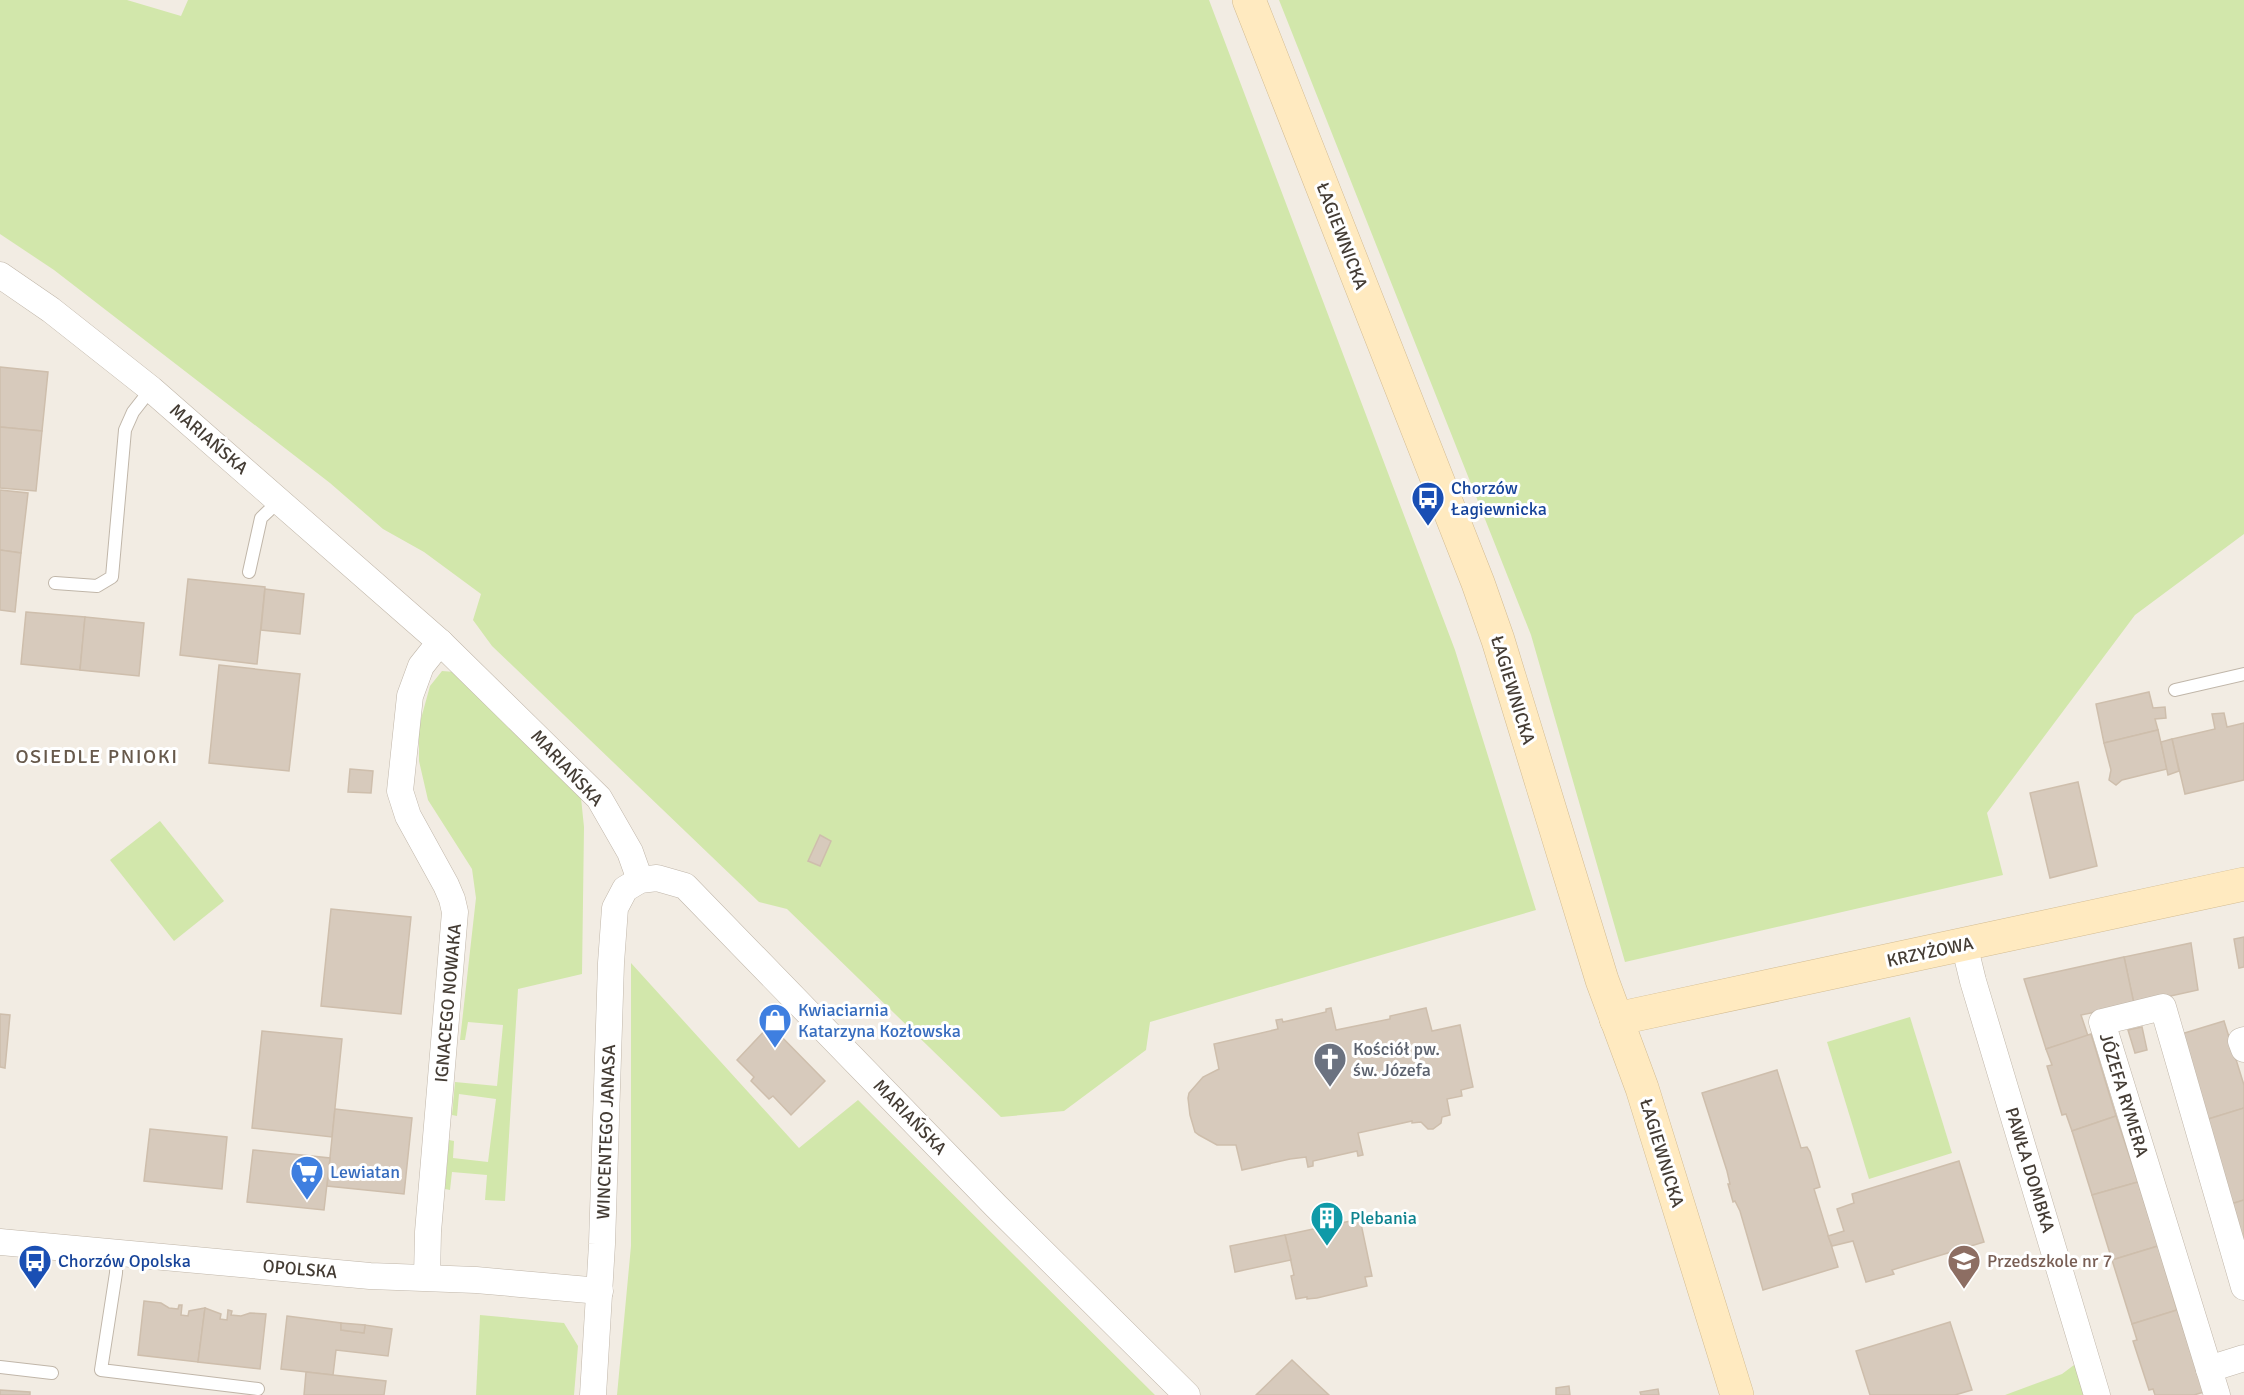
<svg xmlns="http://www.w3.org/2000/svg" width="2244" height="1395" viewBox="0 0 2244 1395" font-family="Signika,sans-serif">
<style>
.green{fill:#d2e7ab}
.building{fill:#d7cabc;stroke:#cebeac;stroke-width:1.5}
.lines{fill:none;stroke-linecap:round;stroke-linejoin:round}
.lane-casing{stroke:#c0b6a9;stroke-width:14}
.street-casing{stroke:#c0b6a9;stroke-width:27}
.secondary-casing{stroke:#d3bc92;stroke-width:34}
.lane{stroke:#fff;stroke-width:12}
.street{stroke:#fff;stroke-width:26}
.secondary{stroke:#ffeac0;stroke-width:33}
.labels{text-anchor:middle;stroke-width:6;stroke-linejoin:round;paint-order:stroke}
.street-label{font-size:18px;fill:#443c34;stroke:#fff}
.transit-label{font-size:18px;fill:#164399;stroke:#fff;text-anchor:start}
.shop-label{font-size:18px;fill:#366cbe;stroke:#fff;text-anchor:start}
.worship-label{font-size:18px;fill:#5b616d;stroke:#fff;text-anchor:start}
.culture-label{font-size:18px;fill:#0d838f;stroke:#fff;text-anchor:start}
.education-label{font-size:18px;fill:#785e54;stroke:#fff;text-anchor:start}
.neighbourhood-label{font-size:20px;letter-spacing:1.5px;fill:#67594b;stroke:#fff}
</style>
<rect width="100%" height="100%" fill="#f2ece3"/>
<g class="green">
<path d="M0 0H127L181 16 188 0H1209L1455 650 1536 910 1150 1022 1146 1050 1064 1111 1001 1117 787 909 759 902 492 646 473 620 481 594 424 552 383 529 330 483 54 270 0 234Z"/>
<path d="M1279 0H2244V534L2135 615 1987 813 2003 875 1625 962 1531 635Z"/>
<path d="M442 671 455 672 581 798 584 827 582 974 518 989 505 1201 485 1200 487 1175 452 1172 450 1190 445 1189 449 1140 454 1141 453 1158 488 1162 496 1099 459 1094 457 1116 452 1115 455 1082 497 1086 503 1025 468 1022 465 1040H460L476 898 472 869 428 800 419 761V726L430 686Z"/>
<path d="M160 821 224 901 174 941 110 860Z"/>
<path d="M631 963 799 1148 858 1100 1155 1395H617L631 1246Z"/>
<path d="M1910 1017 1952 1153 1869 1179 1827 1042Z"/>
<path d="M480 1315 564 1323 578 1346 574 1395H476Z"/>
<path d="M2094 1350 2107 1395H2005L2062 1374Z"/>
</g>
<g class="building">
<path d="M0 367 48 372 42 431 0 427Z"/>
<path d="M0 427 42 431 36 491 0 488Z"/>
<path d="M0 490 28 493 21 553 0 550Z"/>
<path d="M0 550 21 553 15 612 0 610Z"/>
<path d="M188 579 265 587 257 664 180 655Z"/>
<path d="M265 589 304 594 300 634 261 630Z"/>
<path d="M26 612 85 617 80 670 21 664Z"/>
<path d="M85 617 144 623 139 676 80 670Z"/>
<path d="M219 665 300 674 289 771 209 763Z"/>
<path d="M2149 692 2153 708 2165 707 2166 718 2155 719 2158 730 2104 743 2096 704Z"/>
<path d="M2224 713 2227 727 2244 723V780L2185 794 2172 739 2215 729 2212 714Z"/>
<path d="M2158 730 2167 769 2122 780 2116 785 2109 780 2111 770 2104 743Z"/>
<path d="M2172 739 2179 771 2168 775 2161 742Z"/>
<path d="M350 769 373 771 371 793 348 792Z"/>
<path d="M2078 782 2097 866 2050 878 2030 793Z"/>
<path d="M820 835 831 841 820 866 808 861Z"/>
<path d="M331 909 411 917 401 1014 321 1006Z"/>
<path d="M2244 937V967L2239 968 2234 939Z"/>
<path d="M2191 943 2198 990 2134 1004 2124 957Z"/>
<path d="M2124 957 2134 1004 2081 1015 2088 1036 2046 1049 2024 979Z"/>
<path d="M1331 1008 1336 1030 1390 1019V1016L1426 1008 1432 1031 1460 1025 1473 1087 1461 1090 1462 1096 1447 1099 1450 1115 1442 1117 1441 1123 1433 1129H1428L1421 1122 1412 1123V1121L1358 1133 1363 1155 1358 1156 1357 1151 1313 1161V1166L1308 1167 1306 1157 1290 1159 1242 1170 1236 1145H1217L1199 1135 1195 1132 1190 1115 1188 1098 1189 1093 1203 1077 1219 1069 1214 1044 1278 1029 1276 1020 1282 1019 1283 1022 1326 1012V1009Z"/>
<path d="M0 1014 10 1015 5 1068 0 1067Z"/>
<path d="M2224 1021 2244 1085V1108L2205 1120 2178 1035Z"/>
<path d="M770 1025 825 1081 791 1115 773 1096 769 1099 751 1081 754 1077 737 1060Z"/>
<path d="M2142 1027 2147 1050 2135 1053 2128 1030Z"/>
<path d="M262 1031 342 1039 332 1137 252 1128Z"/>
<path d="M2091 1034 2116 1116 2072 1131 2066 1114 2062 1115 2047 1066 2052 1065 2046 1049Z"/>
<path d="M1777 1070 1801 1148 1807 1147 1810 1152 1820 1187 1814 1189 1838 1267 1763 1290 1740 1211 1735 1201 1733 1202 1728 1184H1730L1727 1171 1702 1093Z"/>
<path d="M2244 1108V1200L2231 1204 2205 1120Z"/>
<path d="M335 1109 412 1118 404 1194 327 1186Z"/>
<path d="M2116 1116 2138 1182 2092 1195 2072 1131Z"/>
<path d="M150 1129 227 1137 222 1189 144 1181Z"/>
<path d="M253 1150 330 1158 324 1210 247 1202Z"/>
<path d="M1959 1161 1984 1242 1892 1270 1894 1274 1866 1282 1853 1241 1832 1246 1828 1236 1844 1231 1837 1209 1854 1203 1852 1194Z"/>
<path d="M2138 1182 2158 1246 2112 1260 2092 1195Z"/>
<path d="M2244 1200V1254L2231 1204Z"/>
<path d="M1360 1219 1372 1276 1365 1277 1367 1286 1317 1298 1307 1299V1297L1296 1299 1291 1276 1294 1275 1285 1235Z"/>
<path d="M1285 1235 1291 1260 1235 1272 1230 1246Z"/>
<path d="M2158 1246 2177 1310 2132 1324 2112 1260Z"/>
<path d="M144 1301 161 1303 169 1308 178 1309 179 1305H182L181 1315 188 1316 189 1311 205 1308 198 1362 138 1355Z"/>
<path d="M205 1308 221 1314 220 1319 227 1320 228 1310 232 1311 231 1315 241 1316 250 1313 266 1314 260 1369 198 1362Z"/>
<path d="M2177 1310 2204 1392 2194 1395H2155L2153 1389 2149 1390 2133 1341 2137 1340 2132 1324Z"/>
<path d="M287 1316 341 1323V1330L364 1333 365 1325 392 1329 388 1356 336 1350 333 1375 281 1369Z"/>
<path d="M1950 1322 1972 1390 1955 1395H1870L1856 1351Z"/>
<path d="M341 1323 365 1325 364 1333 341 1330Z"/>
<path d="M1292 1360 1314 1381 1329 1395H1256Z"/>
<path d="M306 1372 386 1381 384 1395H304Z"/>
<path d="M1569 1386 1570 1395H1556V1388Z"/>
<path d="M1658 1389 1659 1395H1641L1640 1392Z"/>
<path d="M0 1390 30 1392V1395H0Z"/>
</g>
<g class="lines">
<g class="lane-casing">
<g id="lane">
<path d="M249 572 261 518 279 501"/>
<path d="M55 583 97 586 112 577 125 430 133 412 151 389"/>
<path d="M2175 690 2244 674"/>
<path d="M117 1253 116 1273 101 1370 258 1389"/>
<path d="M0 1367 52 1373"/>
</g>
</g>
<g class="street-casing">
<g id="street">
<path d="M0 275 51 310 151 389 440 642 599 798 630 852 640 880"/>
<path d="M1964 944 1973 981 2097 1395"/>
<path d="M2244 1040 2241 1041 2244 1049"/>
<path d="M0 1242 370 1276 476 1280 600 1291"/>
<path d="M427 1277 428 1232 455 912 452 899 446 885 408 816 400 791 410 696 421 666 440 642"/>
<path d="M2209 1369 2244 1358"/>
<path d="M593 1395 602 1244 611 963 615 908 625 889 640 880 657 878 685 886 996 1206 1187 1395"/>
<path d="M2217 1395 2102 1022 2163 1007 2244 1287"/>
</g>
</g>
<g class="secondary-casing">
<g id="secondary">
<path d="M1249 0 1478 583 1498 640 1602 980 1642 1088 1737 1395"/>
<path d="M1616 1019 2244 884"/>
</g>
</g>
<use href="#lane" class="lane"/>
<use href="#street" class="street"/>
<use href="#secondary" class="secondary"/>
</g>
<defs>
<g id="bus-pin" transform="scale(1.725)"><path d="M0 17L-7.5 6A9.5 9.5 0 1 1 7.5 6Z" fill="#1a4fb4" stroke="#fff"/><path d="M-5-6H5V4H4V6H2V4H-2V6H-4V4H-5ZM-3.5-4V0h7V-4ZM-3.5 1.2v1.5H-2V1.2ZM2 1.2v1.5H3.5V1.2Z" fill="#fff"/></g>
<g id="shop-pin" transform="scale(1.725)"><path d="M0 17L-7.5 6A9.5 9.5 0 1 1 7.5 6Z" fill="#3f7fe0" stroke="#fff"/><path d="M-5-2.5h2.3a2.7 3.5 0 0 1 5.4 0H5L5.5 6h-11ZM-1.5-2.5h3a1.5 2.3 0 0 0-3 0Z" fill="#fff"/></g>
<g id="church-pin" transform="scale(1.725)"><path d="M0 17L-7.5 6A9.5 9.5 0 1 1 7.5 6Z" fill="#6b7280" stroke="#fff"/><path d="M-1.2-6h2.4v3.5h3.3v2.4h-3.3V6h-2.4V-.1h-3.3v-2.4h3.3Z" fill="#fff"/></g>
<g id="supermarket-pin" transform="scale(1.725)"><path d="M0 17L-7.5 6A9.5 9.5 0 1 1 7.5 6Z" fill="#3f7fe0" stroke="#fff"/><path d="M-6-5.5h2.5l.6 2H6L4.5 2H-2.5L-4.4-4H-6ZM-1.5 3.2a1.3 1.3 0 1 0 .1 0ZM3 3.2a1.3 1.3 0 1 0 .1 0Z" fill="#fff"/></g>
<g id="building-pin" transform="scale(1.725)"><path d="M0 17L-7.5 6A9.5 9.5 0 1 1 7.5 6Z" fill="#0f9aa8" stroke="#fff"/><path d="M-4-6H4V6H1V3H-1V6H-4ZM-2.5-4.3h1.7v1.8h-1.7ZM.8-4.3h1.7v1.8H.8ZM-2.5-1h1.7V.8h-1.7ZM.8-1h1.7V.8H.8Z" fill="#fff"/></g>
<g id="school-pin" transform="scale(1.725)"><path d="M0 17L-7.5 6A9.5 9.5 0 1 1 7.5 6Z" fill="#8d6e63" stroke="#fff"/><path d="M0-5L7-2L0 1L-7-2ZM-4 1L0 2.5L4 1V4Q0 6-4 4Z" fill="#fff"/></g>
</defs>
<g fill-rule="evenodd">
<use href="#bus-pin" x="1428" y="498"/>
<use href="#shop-pin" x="775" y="1020"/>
<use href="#church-pin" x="1330" y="1059"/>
<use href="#supermarket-pin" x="307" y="1172"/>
<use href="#building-pin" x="1327" y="1218"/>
<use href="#bus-pin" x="35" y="1261"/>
<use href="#school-pin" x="1964" y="1261"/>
</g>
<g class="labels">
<g class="street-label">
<text transform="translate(1342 236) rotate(69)" y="6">ŁAGIEWNICKA</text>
<text transform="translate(209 439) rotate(41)" y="6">MARIAŃSKA</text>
<text transform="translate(1513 690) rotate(73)" y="6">ŁAGIEWNICKA</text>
<text transform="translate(567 768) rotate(47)" y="6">MARIAŃSKA</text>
<text transform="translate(1930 952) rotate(-12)" y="6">KRZYŻOWA</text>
<text transform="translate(448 1003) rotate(-85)" y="6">IGNACEGO NOWAKA</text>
<text transform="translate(2124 1095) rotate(73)" y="6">JÓZEFA RYMERA</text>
<text transform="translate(910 1117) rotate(46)" y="6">MARIAŃSKA</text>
<text transform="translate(606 1132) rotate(-88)" y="6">WINCENTEGO JANASA</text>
<text transform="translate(1662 1153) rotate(73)" y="6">ŁAGIEWNICKA</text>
<text transform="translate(2030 1170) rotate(73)" y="6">PAWŁA DOMBKA</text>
<text transform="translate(300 1269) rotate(5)" y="6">OPOLSKA</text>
</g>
<g class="transit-label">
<text x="1451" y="494">Chorzów<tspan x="1451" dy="21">Łagiewnicka</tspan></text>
<text x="58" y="1267">Chorzów Opolska</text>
</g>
<g class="shop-label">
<text x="798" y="1016">Kwiaciarnia<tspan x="798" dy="21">Katarzyna Kozłowska</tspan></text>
<text x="330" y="1178">Lewiatan</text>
</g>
<g class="worship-label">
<text x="1353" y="1055">Kościół pw.<tspan x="1353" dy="21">św. Józefa</tspan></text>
</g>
<g class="culture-label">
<text x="1350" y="1224">Plebania</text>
</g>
<g class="education-label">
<text x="1987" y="1267">Przedszkole nr 7</text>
</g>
<g class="neighbourhood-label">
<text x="97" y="763">OSIEDLE PNIOKI</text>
</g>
</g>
</svg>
